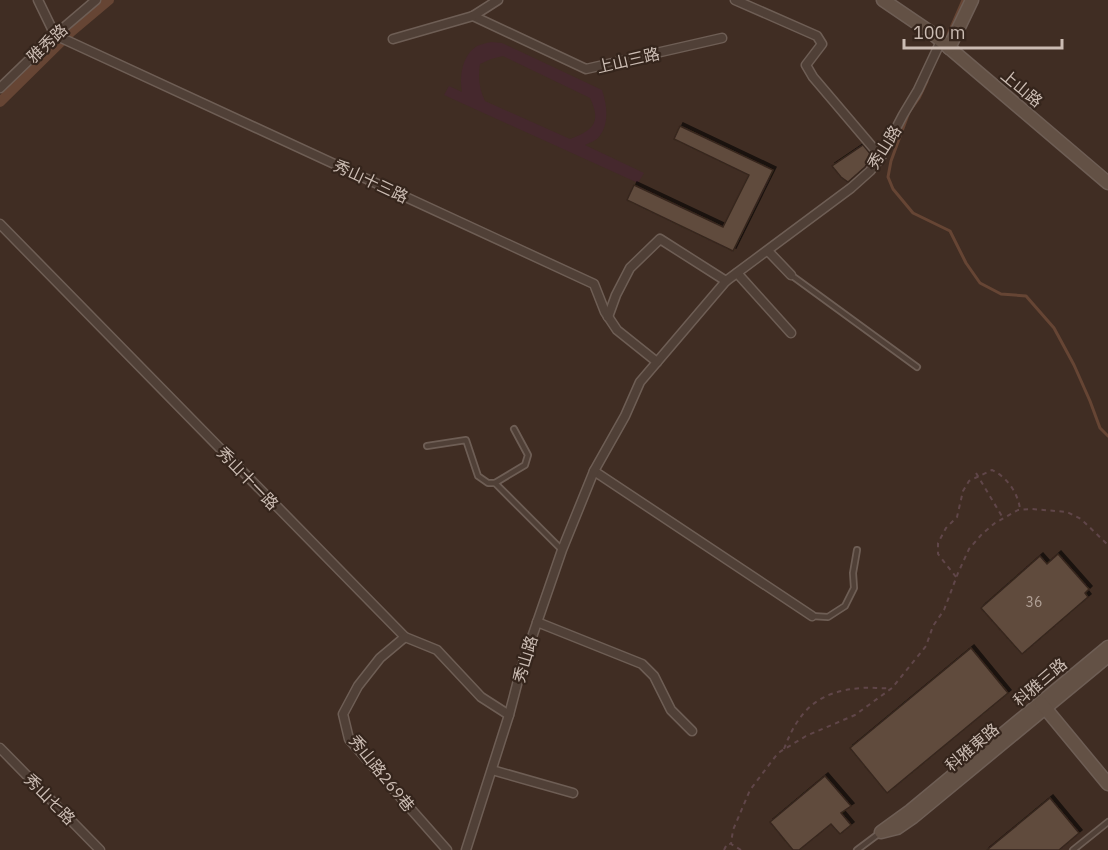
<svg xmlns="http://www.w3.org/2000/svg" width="1108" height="850" viewBox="0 0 1108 850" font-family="'IBM Plex Sans','Noto Sans TC',sans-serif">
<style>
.green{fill:#45282d;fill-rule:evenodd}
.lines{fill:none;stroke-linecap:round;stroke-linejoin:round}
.stream{stroke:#664534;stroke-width:3}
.canal{stroke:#664534;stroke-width:10}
.building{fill:#604b3e;stroke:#37271e;stroke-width:1.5;filter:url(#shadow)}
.lane-casing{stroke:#6e5e55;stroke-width:8}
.street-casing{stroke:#6e5e55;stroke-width:11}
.secondary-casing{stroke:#6e5e55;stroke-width:15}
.path{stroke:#604649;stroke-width:2;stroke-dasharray:4.5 4.5;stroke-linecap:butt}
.lane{stroke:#504037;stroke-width:4.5}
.street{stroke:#504037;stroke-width:8}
.secondary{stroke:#635145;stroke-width:12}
.labels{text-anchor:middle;stroke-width:4.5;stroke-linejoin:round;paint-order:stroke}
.number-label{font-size:14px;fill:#b0a096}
.street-label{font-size:16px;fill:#cbbcb3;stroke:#35251c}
</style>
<defs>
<filter id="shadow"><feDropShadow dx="3" dy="-3" stdDeviation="0" flood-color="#0009"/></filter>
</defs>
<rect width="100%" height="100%" fill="#402d23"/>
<path class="green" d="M491 42 502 43 602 90C607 105 610 124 598 138 595 141 589 143 585 145L644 173 638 183 444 95 449 86 462 92C459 77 462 55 477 46 481 44 487 43 491 42ZM503 56 590 98C602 123 593 130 570 139L485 101C479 89 478 77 480 64L491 59Z"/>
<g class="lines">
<g class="stream">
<path d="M946 39 963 0"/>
<path d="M927 81 919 98 909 112 891 161 888 177 893 189 913 213 950 231 966 263 980 283 1001 294 1026 296 1054 328 1074 365 1090 401 1100 428 1108 436"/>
</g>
<path class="canal" d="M0 102 71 32 109 0"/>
</g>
<g class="building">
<path d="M680 126 773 170 733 251 627 200 634 185 723 227 749 175 674 139Z"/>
<path d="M863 145 872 156 865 167 848 182 841 177 832 166Z"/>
<path d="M1058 554 1089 589 1085 593 1088 597 1022 654 981 608 1040 556 1047 564Z"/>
<path d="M971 648 1008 693 887 793 850 748Z"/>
<path d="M825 776 851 806 841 813 851 825 840 834 831 824 799 850H793L770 822Z"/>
<path d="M1050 798 1079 833 1059 850H987Z"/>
</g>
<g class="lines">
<g class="lane-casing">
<g id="lane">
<path d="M791 275 917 367"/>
<path d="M427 446 466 440 478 476 488 483H495L562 550"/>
<path d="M495 483 525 465 528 455 514 429"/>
<path d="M812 616 828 617 845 606 854 588 853 573 857 550"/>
<path d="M857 850 881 832"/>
<path d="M1073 850 1108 822"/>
</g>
</g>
<g class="street-casing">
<g id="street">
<path d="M38 0 55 35"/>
<path d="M735 0 817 36 822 44 806 65 813 77 881 157"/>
<path d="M473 16 586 69 722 38"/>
<path d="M55 35 594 284 605 312 617 330 657 362"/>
<path d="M393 39 473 16 498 0"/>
<path d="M0 88 55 35 96 0"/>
<path d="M0 224 405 637 437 650 481 697 509 715"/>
<path d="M768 251 791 275"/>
<path d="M737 273 791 333"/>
<path d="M608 317 616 295 630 268 660 239 726 281"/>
<path d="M594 471 812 616"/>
<path d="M537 622 642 664 654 676 671 710 692 731"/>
<path d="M405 637 380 658 358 686 343 714 349 739 447 850"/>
<path d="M0 748 100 850"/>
<path d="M492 770 573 793"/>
<path d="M466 850 509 715 521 669 562 550 594 471 625 416 640 382 726 281 851 188 870 171 881 157 903 115 918 90 941 41"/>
</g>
</g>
<g class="secondary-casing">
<g id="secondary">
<path d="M883 0 933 34 1108 183"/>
<path d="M949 48 972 0"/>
<path d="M1108 647 910 811 881 832 897 828 913 817 1108 656"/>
<path d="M1041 703 1108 784"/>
</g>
</g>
<g class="path">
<path d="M976 473 1003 518"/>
<path d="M956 577 938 554V543L946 528 957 517 963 491 969 481 992 470C1007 477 1018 493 1020 509"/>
<path d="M784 749C799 709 819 691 862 688 871 687 881 689 890 688"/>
<path d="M724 850 727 844H730"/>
<path d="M741 850 731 844 733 830 750 790 778 753 806 736 855 715 892 688 926 646 933 626 944 610 958 573 969 549 982 534 995 523 1018 510 1032 509 1067 512 1081 519 1108 545"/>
</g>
<use href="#lane" class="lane"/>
<use href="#street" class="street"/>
<use href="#secondary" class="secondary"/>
</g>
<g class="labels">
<g class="number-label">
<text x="1034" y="607">36</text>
</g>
<g class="street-label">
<text transform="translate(47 43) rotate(-43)" y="6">雅秀路</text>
<text transform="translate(628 60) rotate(-13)" y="6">上山三路</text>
<text transform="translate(1022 88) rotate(40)" y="6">上山路</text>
<text transform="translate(884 147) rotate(-58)" y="6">秀山路</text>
<text transform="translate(371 181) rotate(25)" y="6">秀山十三路</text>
<text transform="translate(248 478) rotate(46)" y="6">秀山十一路</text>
<text transform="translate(525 659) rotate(-73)" y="6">秀山路</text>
<text transform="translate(1040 682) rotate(-40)" y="6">科雅三路</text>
<text transform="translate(972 747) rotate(-40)" y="6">科雅東路</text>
<text transform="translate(382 773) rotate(51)" y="6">秀山路269巷</text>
<text transform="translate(50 799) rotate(45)" y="6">秀山七路</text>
</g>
</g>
<path d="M904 39v9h158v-9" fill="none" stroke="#cbbcb3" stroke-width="3"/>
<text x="913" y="39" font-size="18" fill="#cbbcb3" stroke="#35251c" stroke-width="4.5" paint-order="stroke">100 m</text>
</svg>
